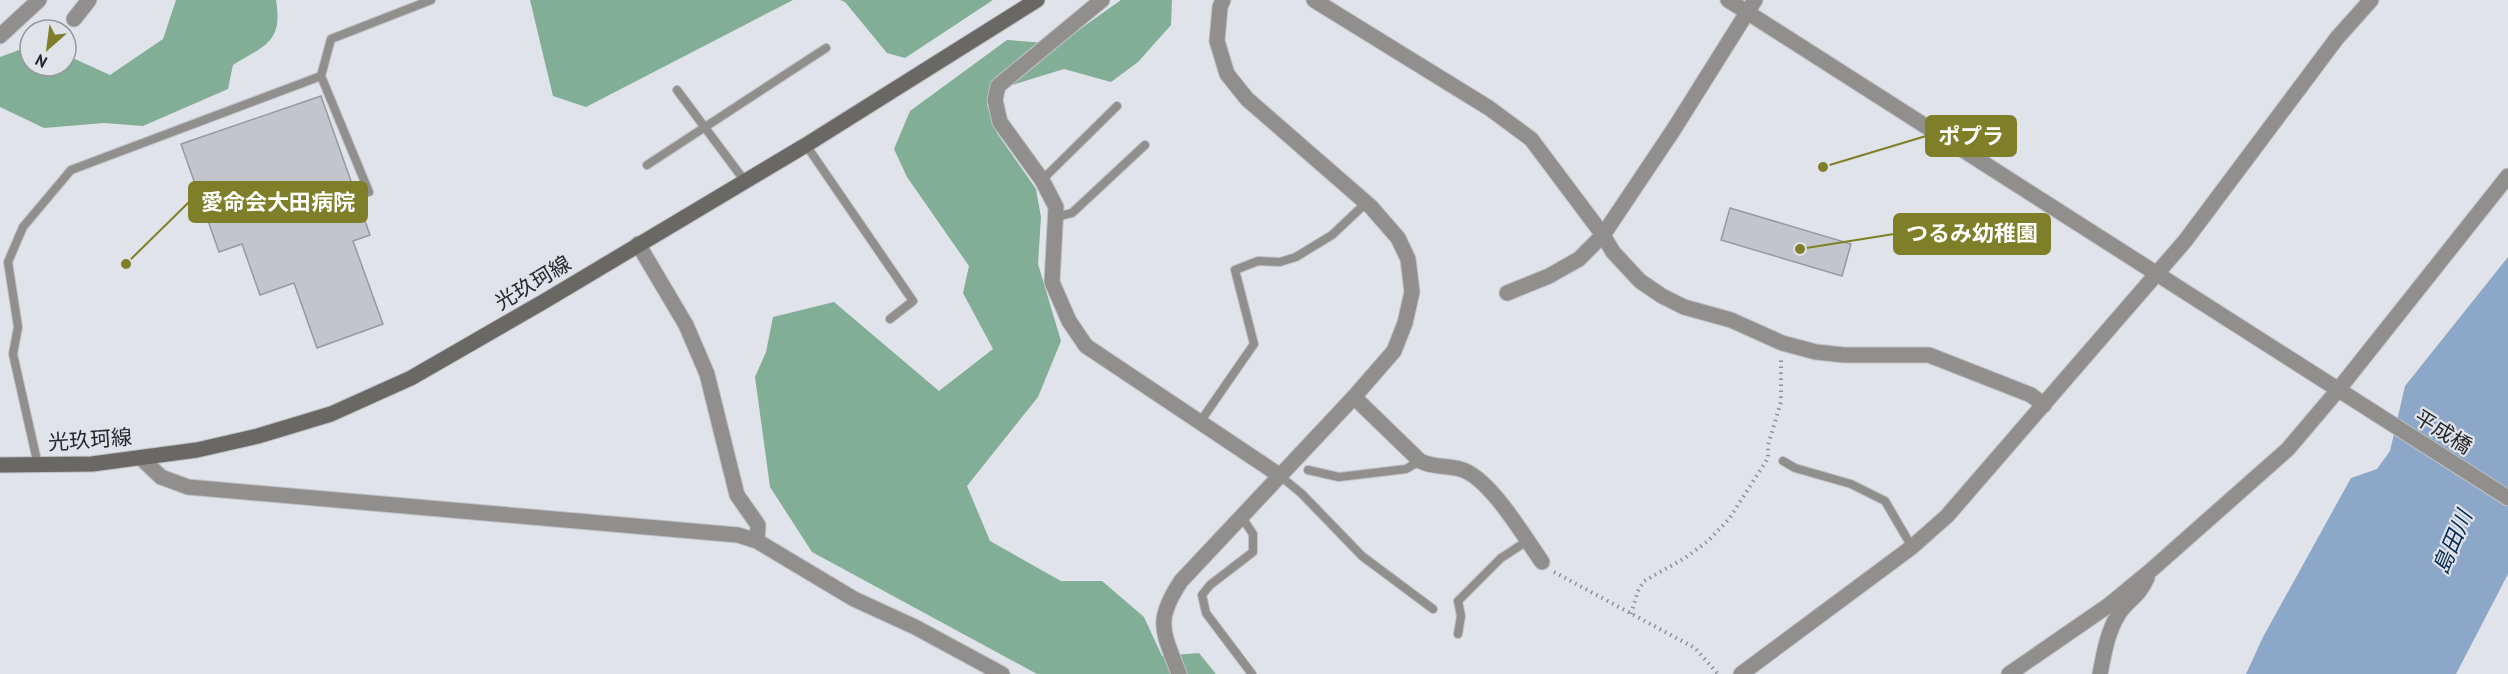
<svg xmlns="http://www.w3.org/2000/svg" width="2508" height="674" viewBox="0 0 2508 674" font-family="'PT Sans','Noto Sans JP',sans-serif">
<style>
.forest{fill:#82ad96}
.water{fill:#8da7c8}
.building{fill:#c2c5cb;stroke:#96999e;stroke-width:1.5}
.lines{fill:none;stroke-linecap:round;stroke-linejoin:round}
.service-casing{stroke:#bfc1c7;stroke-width:10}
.minor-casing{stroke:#bfc1c7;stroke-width:17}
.tertiary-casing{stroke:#bfc1c7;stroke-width:17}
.secondary-casing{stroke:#bfc1c7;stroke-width:17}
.path{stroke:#8e9095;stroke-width:4;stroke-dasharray:1.5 4.5;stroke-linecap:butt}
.service{stroke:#918f8d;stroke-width:8}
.minor{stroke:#918f8d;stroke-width:15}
.tertiary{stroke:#918f8d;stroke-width:15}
.secondary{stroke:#696864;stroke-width:15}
.labels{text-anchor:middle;stroke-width:4.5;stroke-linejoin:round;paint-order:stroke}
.street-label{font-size:21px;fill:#26272a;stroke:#e0e3e9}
.water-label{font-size:22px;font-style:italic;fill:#042a54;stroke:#e0e3e9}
.leader{fill:none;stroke:#7e7f28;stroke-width:2}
.callout-dot{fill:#7e7f28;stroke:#e0e3e9;stroke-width:2}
.callout{fill:#7e7f28;stroke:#7e7f28;stroke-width:2}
.callout-label{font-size:22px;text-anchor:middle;font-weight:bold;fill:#fff}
</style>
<rect width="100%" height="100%" fill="#e0e3e9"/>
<g class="forest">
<path d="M176 0H276C283 43 265 45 233 65L228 89 143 126 104 123 44 128 0 107V57L30 46V66H66V55L110 75 163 39Z"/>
<path d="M530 0H793L586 107 553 96Z"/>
<path d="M840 0H993L905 58 887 53 845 2Z"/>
<path d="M1121 0H1172L1171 25 1138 62 1111 82 1064 69 1012 85 987 105 997 133 1036 189 1041 217 1038 264 1061 341 1038 397 967 486 990 541 1061 581H1102L1144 617 1162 656 1199 653 1216 674H1037L812 552 770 487 755 377 766 352 773 317 834 302 939 391 993 349 963 293 969 266 907 177 894 149 910 111 1007 40 1059 44Z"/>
</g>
<path class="water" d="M2508 257V574L2456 674H2246L2263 637 2351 478 2377 469 2390 451 2405 386Z"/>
<g class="building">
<path d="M321 96 370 235 353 241 383 324 317 348 294 283 260 295 242 244 219 252 181 144Z"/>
<path d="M1730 208 1851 244 1842 276 1721 240Z"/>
</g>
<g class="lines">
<g class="service-casing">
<g id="service">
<path d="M677 90 744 180"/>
<path d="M806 145 913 301 890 319"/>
<path d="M647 165 826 48"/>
<path d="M1042 180 1117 106"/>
<path d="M369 192 321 76 331 39 431 0"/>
<path d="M1056 217 1072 213 1145 145"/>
<path d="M1200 422 1254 344 1235 270 1258 261 1280 262 1296 257 1332 235 1366 203"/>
<path d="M1783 461 1795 468 1851 484 1885 501 1912 547"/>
<path d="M38 465 13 354 18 327 8 262 23 227 71 170 321 76"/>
<path d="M1308 470 1339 477 1406 469 1420 461"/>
<path d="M1279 475 1301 493 1362 556 1433 609"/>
<path d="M1241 516 1253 534V552L1210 585 1202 595 1206 613 1252 674"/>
<path d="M1458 634 1461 616 1458 601 1501 558 1527 541"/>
</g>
</g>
<g class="minor-casing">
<g id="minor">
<path d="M1102 0 998 86 995 100 1000 122 1042 180 1056 207 1052 282 1069 321 1086 346 1279 475"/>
<path d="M1314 0 1489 108 1531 139 1603 235 1613 252 1640 281 1662 296 1684 307 1731 320 1782 343 1816 352 1844 355H1929L2031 395 2044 405"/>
<path d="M74 19 89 0"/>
<path d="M0 36 39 0"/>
<path d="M638 244 686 325 707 374 737 495 758 525 757 541"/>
<path d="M1507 293 1549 276 1579 259 1603 235 1674 129 1755 0"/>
<path d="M1354 397 1420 461C1434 468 1446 465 1460 469 1489 476 1525 538 1542 562"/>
<path d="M141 458 161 477 188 487 738 535 757 541 854 599 915 627 1002 674"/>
<path d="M1179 674C1163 631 1154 622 1181 581L1354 397 1394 351 1405 323 1412 292 1408 259 1398 238 1371 207 1247 99 1227 74 1217 41 1220 7 1223 0"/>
<path d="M2009 674 2109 605 2149 572 2288 449 2338 390"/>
<path d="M2100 674C2104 654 2107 633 2118 615 2127 600 2138 598 2147 578"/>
</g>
</g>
<g class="tertiary-casing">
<g id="tertiary">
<path d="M1728 0 2508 498"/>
<path d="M2338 390 2508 176"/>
<path d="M1741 674 1912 547 1947 516 2185 241 2337 38 2371 0"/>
</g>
</g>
<g class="secondary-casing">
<path id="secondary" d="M0 465 92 464 197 450 258 436 331 414 411 378 543 302 806 145 1037 0"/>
</g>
<g class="path">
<path d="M1554 572 1695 648 1718 674"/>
<path d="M1631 614 1638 591 1644 581 1685 558 1708 541 1729 519 1768 458V445L1781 402V360"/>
</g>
<use href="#service" class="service"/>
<use href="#minor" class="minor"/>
<use href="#tertiary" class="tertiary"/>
<use href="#secondary" class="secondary"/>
</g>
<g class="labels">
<g class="street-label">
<text transform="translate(533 283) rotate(-31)" y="7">光玖珂線</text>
<text transform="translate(2443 432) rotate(32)" y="7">平成橋</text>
<text transform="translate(90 440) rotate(-4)" y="7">光玖珂線</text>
</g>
<g class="water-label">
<text transform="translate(2452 542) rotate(-67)" y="8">島田川</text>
</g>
</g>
<path class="leader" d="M1823 167L1926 136M126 264L189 202M1800 249L1894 234"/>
<g class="callout-dot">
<circle cx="1823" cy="167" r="6"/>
<circle cx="126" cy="264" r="6"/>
<circle cx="1800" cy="249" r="6"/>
</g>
<g class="callout">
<rect x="1926" y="116" width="90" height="40" rx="6"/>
<rect x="189" y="182" width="178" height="40" rx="6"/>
<rect x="1894" y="214" width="156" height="40" rx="6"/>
</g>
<g class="callout-label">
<text x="1971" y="144">ポプラ</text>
<text x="278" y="210">愛命会大田病院</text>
<text x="1972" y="241">つるみ幼稚園</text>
</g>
<g transform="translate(48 48) rotate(208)"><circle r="28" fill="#e0e3e9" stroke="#96989d" stroke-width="1.5"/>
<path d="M0-4.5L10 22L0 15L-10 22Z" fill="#7e7f28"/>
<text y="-9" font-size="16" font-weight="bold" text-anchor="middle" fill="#26272a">N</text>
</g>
</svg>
